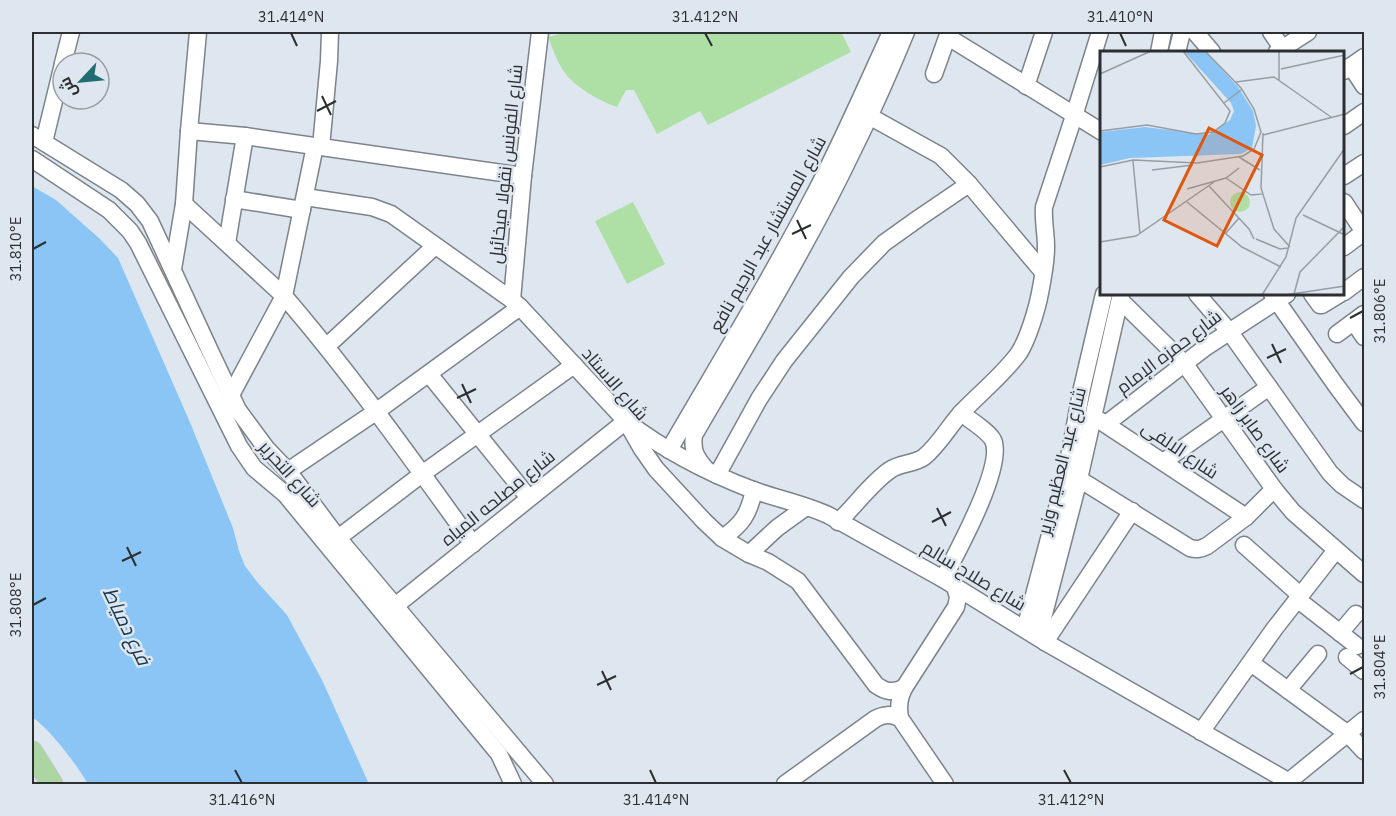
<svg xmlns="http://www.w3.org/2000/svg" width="1396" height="816" viewBox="0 0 1396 816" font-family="'IBM Plex Sans',Cairo,sans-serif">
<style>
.green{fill:#aedfa4}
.water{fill:#8ac5f6}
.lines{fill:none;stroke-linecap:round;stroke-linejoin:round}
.minor-casing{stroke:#7b838b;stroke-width:19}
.major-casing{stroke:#c4c5c6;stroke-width:23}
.minor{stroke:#fff;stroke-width:16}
.major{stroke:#acd6a1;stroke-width:21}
.ticks{fill:none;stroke:#2c2f32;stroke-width:2}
.labels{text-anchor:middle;stroke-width:5;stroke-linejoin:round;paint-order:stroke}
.street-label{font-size:18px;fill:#2c2f32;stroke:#dee7ef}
.water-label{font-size:20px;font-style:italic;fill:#16364f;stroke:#dee7ef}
.inset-road{fill:none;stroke:#979da3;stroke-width:1.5}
.view{fill:#df570e;fill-opacity:0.15;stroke:#df570e;stroke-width:3}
.inset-edge{fill:none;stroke:#2c2f32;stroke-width:3}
.neatline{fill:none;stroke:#2c2f32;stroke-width:2}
.ticks-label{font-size:15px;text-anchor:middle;fill:#2c2f32}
</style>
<rect width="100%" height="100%" fill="#dee7ef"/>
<g class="green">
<path d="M567 32H841L851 52 708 125 700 111 657 134 634 90H626L617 107C600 101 576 88 565 73 557 62 553 49 548 37Z"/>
<path d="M633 202 665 264 627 284 595 221Z"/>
</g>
<path class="water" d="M32 186 56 200 100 239 118 258 189 420 233 528 239 551 245 566 258 583 287 615 322 680 369 784H88C77 765 50 729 32 717Z"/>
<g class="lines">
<g class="minor-casing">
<g id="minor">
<path d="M1195 32 1212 52"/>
<path d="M1271 32 1285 52"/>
<path d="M948 37 1102 132"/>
<path d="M1159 52 1163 32"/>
<path d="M1177 52 1182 32"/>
<path d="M1277 52 1308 32"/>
<path d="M63 63 71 32"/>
<path d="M1351 66 1364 86"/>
<path d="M1344 71 1364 57"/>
<path d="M934 74 949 32"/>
<path d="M1026 86 1044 32"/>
<path d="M869 116 941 156 969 184 1043 272"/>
<path d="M1344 126 1364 112"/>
<path d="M189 131 245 136 523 176"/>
<path d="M32 135 121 190 137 204 150 221 211 353 238 410 266 448 288 471 338 538 545 784"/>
<path d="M44 142 63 64"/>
<path d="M321 147 329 61 330 32"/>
<path d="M32 159 109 210 130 231 138 243 239 446 254 468 285 494 499 754 513 784"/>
<path d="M1344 176 1364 163"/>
<path d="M305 197 372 207 391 214 512 300 520 307 626 421 642 449 656 469 704 521 722 538 749 554 768 562 798 581 876 685C886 692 892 693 904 688"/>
<path d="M234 199 302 210"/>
<path d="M1344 202 1364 232"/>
<path d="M184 204 284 296C352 375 412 460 473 544"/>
<path d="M227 243 245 136"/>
<path d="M1344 247 1364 232"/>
<path d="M173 269 184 204 189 131 198 32"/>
<path d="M1344 292 1364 277"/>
<path d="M1197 294 1229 331 1330 473 1342 485 1364 500"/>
<path d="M1272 294 1335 384 1364 423"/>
<path d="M1312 294 1320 305H1322L1340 294"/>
<path d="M512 300 523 176 540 32"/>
<path d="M1120 300 1184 363 1274 489 1293 512 1364 574"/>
<path d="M1354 322 1364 337"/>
<path d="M1337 334 1364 314"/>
<path d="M327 346 435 246"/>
<path d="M429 374 529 498"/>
<path d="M231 395 284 296 315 146"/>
<path d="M1099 420 1246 517"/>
<path d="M1106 424 1206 347 1287 294"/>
<path d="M669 450C717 367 767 286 811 201 841 145 865 88 891 32"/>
<path d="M1163 462 1269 387"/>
<path d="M705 468C695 456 692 450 694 435 749 340 807 247 854 148 873 110 890 71 906 32"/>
<path d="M288 471 377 411 520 307"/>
<path d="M717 475 759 399 784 361 851 277 884 243 919 218 969 184"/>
<path d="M1079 479 1190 548C1197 550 1201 549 1207 546L1246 517 1274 489"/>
<path d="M838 522C855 506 872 482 890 470 900 463 915 464 924 457 939 445 949 426 962 412 981 392 1003 375 1019 353 1028 339 1037 309 1040 293 1043 278 1046 262 1046 247 1046 233 1043 221 1044 207L1074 116 1100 32"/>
<path d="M338 538 422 474 574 365"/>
<path d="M722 538C742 525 749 514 754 490"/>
<path d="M1244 545 1300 595"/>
<path d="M749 554 777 528 806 507"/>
<path d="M943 579C956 554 1005 466 993 440 988 431 970 420 961 413"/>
<path d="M1297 599 1357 646"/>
<path d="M395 606 626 421C664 450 708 473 753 490 778 499 804 504 828 515L943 579 1045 642 1293 784"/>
<path d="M1025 629 1065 478 1082 388 1104 294"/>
<path d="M1340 633 1356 614"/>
<path d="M1038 637 1079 479 1121 294"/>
<path d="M1045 642 1132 511"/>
<path d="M1347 657 1364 671"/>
<path d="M1251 663 1348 734 1364 751"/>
<path d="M1288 690 1318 654"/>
<path d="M1201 732 1275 628 1336 550"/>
<path d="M1288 782 1364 720"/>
<path d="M785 784 875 719C884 714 890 714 900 718"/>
<path d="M945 784 900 718C898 706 899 698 904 688L956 607 958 597 955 587"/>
</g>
</g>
<g class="major-casing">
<path id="major" d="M32 752 52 784"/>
</g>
<use href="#minor" class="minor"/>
<use href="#major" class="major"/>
</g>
<path class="ticks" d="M291 33 297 46M705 33 712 46M1120 33 1126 46M322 96 331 115M317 111 336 101M797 220 806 239M792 234 811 225M33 249 46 242M1350 318 1363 311M1272 344 1281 363M1267 358 1286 349M462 384 471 403M457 398 476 389M937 508 946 526M932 522 951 512M127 547 136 566M122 561 141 552M33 605 46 598M602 671 611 690M1350 674 1363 667M597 685 616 676M235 770 242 783M650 770 656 783M1064 770 1071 783"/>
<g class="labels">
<g class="street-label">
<text transform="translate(506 164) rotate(-84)" y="6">شارع الفونس نقولا ميخائيل</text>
<text transform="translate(768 234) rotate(-61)" y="6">شارع المستشار عبد الرحيم نافع</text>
<text transform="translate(1169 352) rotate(-37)" y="6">شارع حمزه الإمام</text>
<text transform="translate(615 384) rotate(49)" y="6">شارع الاستاد</text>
<text transform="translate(1255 429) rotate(54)" y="6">شارع صابر زاهر</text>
<text transform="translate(1180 450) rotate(34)" y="6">شارع الالفى</text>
<text transform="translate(1062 461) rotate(-76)" y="6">شارع عبد العظيم وزير</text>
<text transform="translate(290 474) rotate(48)" y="6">شارع التحرير</text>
<text transform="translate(498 498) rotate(-39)" y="6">شارع مصلحه المياه</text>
<text transform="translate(974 576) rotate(31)" y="6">شارع صلاح سالم</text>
</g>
<g class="water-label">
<text transform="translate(127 626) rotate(64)" y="7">فرع دمياط</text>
</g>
</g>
<g transform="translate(1100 51)">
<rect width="244" height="244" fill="#dee7ef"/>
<path d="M130 151a10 10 0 1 1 20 0a10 10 0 1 1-20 0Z" fill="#aedfa4"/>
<path d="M84 0H105L138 36 153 60 156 75 152 97 141 103 30 107 0 114V81L45 76 109 84 130 69 134 60 131 52Z" fill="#8ac5f6"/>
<path class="inset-road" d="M181 18 245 4M0 23 51 0M179 29V0M136 31 174 26 231 66M124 52 141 39M0 80 47 74 96 83 113 81 125 72 130 60 83 0M163 82 161 137 174 178 190 196M163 84 245 63M139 106 160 119M33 110 40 183M0 116 33 109 97 112 143 105 154 98 161 81 154 58 141 37 105 0M52 119 93 114M126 127 151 144 162 143M109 135 149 178 154 188M87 138 126 127 139 117M87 151 142 196 181 216M203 164 245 184M126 182 139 167M156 188 180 198 188 197M0 191 36 185 114 131M194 243 200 221 245 175M162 244 186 206 196 167 245 97M185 244 245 235"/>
<path class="view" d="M109 77 162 104 117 195 64 169Z"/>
<rect width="244" height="244" class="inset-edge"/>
</g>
<rect width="1396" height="816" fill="none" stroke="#dee7ef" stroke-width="66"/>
<g transform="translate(81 81) rotate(244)"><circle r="28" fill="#dee7ef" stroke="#979da3" stroke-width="1.5"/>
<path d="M0-4.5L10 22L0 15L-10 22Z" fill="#206c70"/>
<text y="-9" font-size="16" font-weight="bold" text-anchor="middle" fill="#2c2f32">ش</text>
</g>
<rect x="33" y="33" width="1330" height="750" class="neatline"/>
<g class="ticks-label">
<text x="291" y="22">31.414°N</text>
<text x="705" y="22">31.412°N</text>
<text x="1120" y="22">31.410°N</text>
<text transform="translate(16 249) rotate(-90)" y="5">31.810°E</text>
<text transform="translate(1380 311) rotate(-90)" y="5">31.806°E</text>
<text transform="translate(16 605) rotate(-90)" y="5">31.808°E</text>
<text transform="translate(1380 667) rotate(-90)" y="5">31.804°E</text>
<text x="242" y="805">31.416°N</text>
<text x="656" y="805">31.414°N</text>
<text x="1071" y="805">31.412°N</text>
</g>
</svg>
